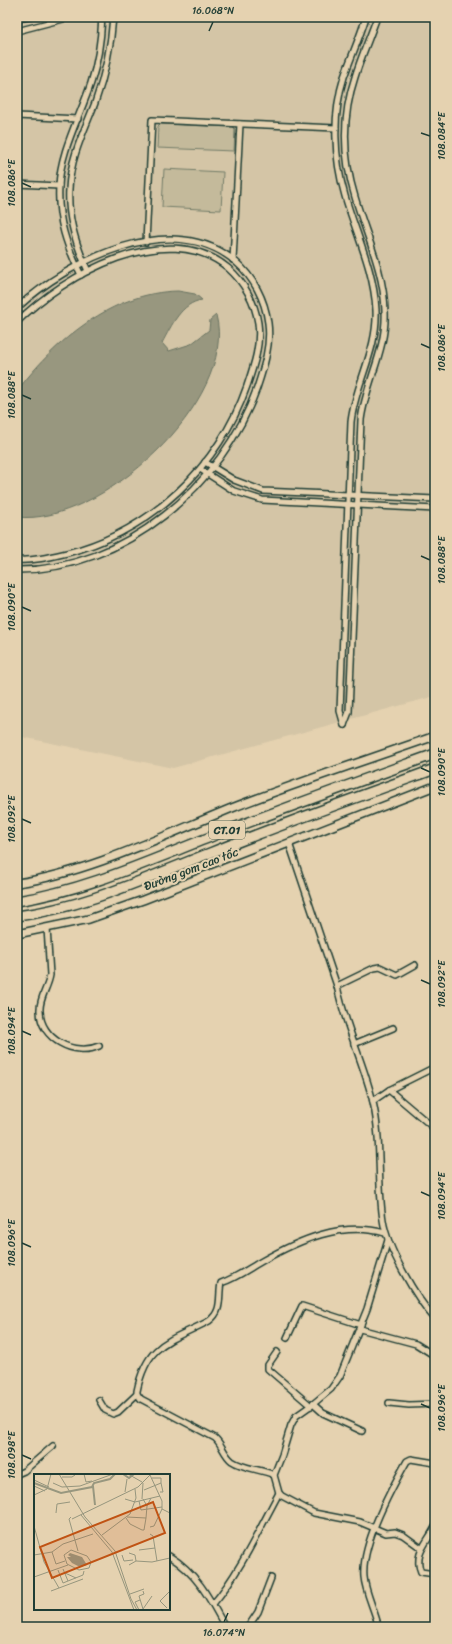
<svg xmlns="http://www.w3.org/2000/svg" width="452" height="1644" viewBox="0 0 452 1644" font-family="Sriracha,sans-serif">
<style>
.built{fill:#d4c5a6}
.green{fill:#c4ba9b;stroke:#727c68}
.water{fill:#98977f;stroke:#687361}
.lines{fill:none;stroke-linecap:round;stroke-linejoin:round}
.street-casing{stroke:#1f3d34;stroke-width:8}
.secondary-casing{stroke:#1f3d34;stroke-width:10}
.highway-casing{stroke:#1f3d34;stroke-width:12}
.street{stroke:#e5d2b0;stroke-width:5}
.secondary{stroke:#e5d2b0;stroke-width:7}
.highway{stroke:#e5d2b0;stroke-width:9}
.ticks{fill:none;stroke:#1f3d34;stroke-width:1.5}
.labels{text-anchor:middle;stroke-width:4;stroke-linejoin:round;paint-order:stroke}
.shield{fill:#e5d2b0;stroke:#5a6a59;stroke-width:1}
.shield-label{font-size:11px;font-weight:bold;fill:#1f3d34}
.street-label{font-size:12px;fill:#1f3d34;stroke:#e5d2b0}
.inset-river{fill:none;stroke:#98977f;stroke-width:2}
.inset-road{fill:none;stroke:#96967e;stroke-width:1}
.view{fill:#c05314;fill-opacity:0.15;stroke:#c05314;stroke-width:2}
.inset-edge{fill:none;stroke:#1f3d34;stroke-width:2}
.neatline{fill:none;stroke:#1f3d34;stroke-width:1.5}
.ticks-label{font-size:10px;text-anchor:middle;fill:#1f3d34}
</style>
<rect width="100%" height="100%" fill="#e5d2b0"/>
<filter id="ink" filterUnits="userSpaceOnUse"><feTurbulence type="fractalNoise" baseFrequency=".025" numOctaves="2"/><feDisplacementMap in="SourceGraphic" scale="8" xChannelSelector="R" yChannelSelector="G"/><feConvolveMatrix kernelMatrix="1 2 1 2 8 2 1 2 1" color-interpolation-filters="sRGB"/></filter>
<g filter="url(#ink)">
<path class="built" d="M17 17H435V696L173 768 17 736Z"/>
<g class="green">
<path d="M160 124 233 127 235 129 234 151 157 148 158 126Z"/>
<path d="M164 169 223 172 221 210 162 207Z"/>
</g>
<path class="water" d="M178 291 195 294 202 300C181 303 172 325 162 343L169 351 191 344 209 330 210 320 216 315C239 401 99 527 17 517V391C55 341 112 292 178 291Z"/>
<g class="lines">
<g class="street-casing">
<g id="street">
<path d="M17 19 29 17"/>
<path d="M17 31 71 17"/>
<path d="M17 116 78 119"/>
<path d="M17 184 59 186"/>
<path d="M146 242 152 120 336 128"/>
<path d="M233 260 240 124"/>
<path d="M88 271C76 245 67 218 69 189 70 159 84 131 95 103 105 75 111 47 113 17"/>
<path d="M81 275C67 247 57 219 59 187 60 151 80 117 91 83 98 62 101 39 102 17"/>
<path d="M17 308C69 260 173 208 236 262 253 277 265 299 268 323 271 345 264 367 257 388 223 485 123 571 17 570"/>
<path d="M17 322C64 275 167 217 228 268 244 282 255 302 258 323 261 345 254 365 247 386 219 467 150 532 67 553 50 557 34 561 17 560"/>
<path d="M205 462 234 480 263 491 435 499"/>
<path d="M200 469 234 491 262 500 435 509"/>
<path d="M344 725 349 712 361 420C366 382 387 349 385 311 384 271 366 235 355 197 343 158 342 116 355 77 361 57 370 37 377 17"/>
<path d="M344 725 340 711 351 422C355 384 378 350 376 310 374 270 356 234 345 196 334 158 332 115 344 77 351 57 360 37 366 17"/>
<path d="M289 843 337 986C345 1026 364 1063 373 1102 382 1141 377 1181 383 1220 387 1248 416 1298 435 1319"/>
<path d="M47 928 50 975C48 988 39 998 40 1011 40 1039 75 1057 99 1046"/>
<path d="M337 986 374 968 380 967 397 975 415 965"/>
<path d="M354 1044 393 1028"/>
<path d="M389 1090 435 1129"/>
<path d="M373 1101 389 1090 435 1067"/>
<path d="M388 1240 367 1309 340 1376 331 1389 313 1404 296 1416 291 1425 282 1455 274 1475 279 1493 282 1496 314 1513 360 1522 386 1533 395 1532 403 1535 421 1548"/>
<path d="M360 1329 416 1344 435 1356"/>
<path d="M287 1338 302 1306 361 1325"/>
<path d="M277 1352 268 1365V1369L311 1406"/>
<path d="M99 1400 105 1410 113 1414 118 1412 137 1394"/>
<path d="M389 1403 409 1405 435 1404"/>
<path d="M313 1404 323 1413 362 1431"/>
<path d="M17 1474 24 1471 53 1446"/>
<path d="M274 1475C261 1469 244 1469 232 1461 224 1455 222 1444 215 1438L141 1399 137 1394V1391C147 1342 171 1341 209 1321 223 1311 218 1297 221 1283 236 1278 248 1269 262 1261 299 1240 342 1221 385 1233"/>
<path d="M435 1527C428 1542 413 1554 421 1572L435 1574"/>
<path d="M169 1556C197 1573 210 1599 225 1627"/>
<path d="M213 1604C239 1574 260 1528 279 1493"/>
<path d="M248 1627 258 1612 271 1578"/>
<path d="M376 1627 377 1621C373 1607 365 1590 364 1577 361 1544 391 1489 407 1461L411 1459 435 1463"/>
</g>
</g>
<g class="secondary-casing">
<g id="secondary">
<path d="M17 883C88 873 165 835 232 808 298 782 367 760 435 736"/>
<path d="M17 934 89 919 143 900 435 786"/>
</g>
</g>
<g class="highway-casing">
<g id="highway">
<path d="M17 901C87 890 153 859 218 834 290 806 363 780 435 754"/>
<path d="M17 916C84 908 148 877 210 853 284 823 360 796 435 769"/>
</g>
</g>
<use href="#street" class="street"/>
<use href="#secondary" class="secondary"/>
<use href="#highway" class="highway"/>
</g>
</g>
<path class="ticks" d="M209 31 213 22M421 133 430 136M22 183 31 187M421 344 430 348M22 395 31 399M421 556 430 560M22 607 31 611M421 768 430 772M22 819 31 823M421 980 430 984M22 1031 31 1035M421 1192 430 1196M22 1243 31 1247M421 1404 430 1408M22 1455 31 1459M224 1622 228 1613"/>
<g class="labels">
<rect class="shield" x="209" y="821" width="36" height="18" rx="3"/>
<g class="shield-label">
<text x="227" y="834">CT.01</text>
</g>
<g class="street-label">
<text transform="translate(191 869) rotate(-21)" y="4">Đường gom cao tốc</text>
</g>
</g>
<g transform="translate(34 1474)">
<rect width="136" height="136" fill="#e5d2b0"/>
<path d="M36 79 48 83 53 91 46 93 38 89 33 83H37L34 81Z" fill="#98977f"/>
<path class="inset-river" d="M89 0 95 4 100 0M0 9 27 19 58 13 60 9 76 5 81 0M59 12 61 31"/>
<path class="inset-road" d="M25 0 51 43 81 77 97 125 103 136M30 0H43M50 0 52 8 58 7M94 0 108 8M116 1 128 27V35L136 39M28 3H38L41 1M118 4H127V9M0 6 15 13M19 9 28 13 46 12 79 0M0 12 11 17M110 16 127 9 129 18H126M91 18 93 5M0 21 13 15 17 0M91 25 101 28 126 22M108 25 109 9M109 25 113 32 117 24M105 27 107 36 128 33M22 39 23 30 36 28M47 41 78 78 100 136M37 43 35 45 44 77M93 43 112 44 113 32M92 44 96 50 108 56H110L112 44M38 45 104 13 117 0M0 52 10 88 25 114M116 53 120 52 128 35M116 60 119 62 123 87M68 61 96 40 102 24 101 15M37 76 53 82 57 88 55 94 45 96 33 90 30 81ZM105 76 121 74M18 78 22 90 31 87M95 79 101 81 102 87M0 81 18 78 29 70 59 60M88 81 90 87 99 86M95 91 102 87 118 88 136 84M29 95 34 107M24 96 29 109M31 99 42 104M0 103 34 91M29 109 49 101 50 97M17 117 49 105M96 120 110 115M133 134 126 127 136 117M109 135 105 122 110 120 109 117M109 135 118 122M105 136 101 128 106 126"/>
<path class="view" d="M119 28 131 59 18 104 6 73Z"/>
<rect width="136" height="136" class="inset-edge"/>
</g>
<rect width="452" height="1644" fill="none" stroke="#e5d2b0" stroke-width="44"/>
<rect x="22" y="22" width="408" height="1600" class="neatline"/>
<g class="ticks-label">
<text x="213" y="14">16.068°N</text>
<text transform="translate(441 136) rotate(-90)" y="4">108.084°E</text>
<text transform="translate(11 183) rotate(-90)" y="4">108.086°E</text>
<text transform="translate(441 348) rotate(-90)" y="4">108.086°E</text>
<text transform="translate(11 395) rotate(-90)" y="4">108.088°E</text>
<text transform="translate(441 560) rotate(-90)" y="4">108.088°E</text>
<text transform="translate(11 607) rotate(-90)" y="4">108.090°E</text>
<text transform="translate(441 772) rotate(-90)" y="4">108.090°E</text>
<text transform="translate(11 819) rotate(-90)" y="4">108.092°E</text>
<text transform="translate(441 984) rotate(-90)" y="4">108.092°E</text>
<text transform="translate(11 1031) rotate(-90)" y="4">108.094°E</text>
<text transform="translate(441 1196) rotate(-90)" y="4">108.094°E</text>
<text transform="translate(11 1243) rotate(-90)" y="4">108.096°E</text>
<text transform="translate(441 1408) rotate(-90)" y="4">108.096°E</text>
<text transform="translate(11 1455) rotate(-90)" y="4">108.098°E</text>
<text x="224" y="1636">16.074°N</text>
</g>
</svg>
